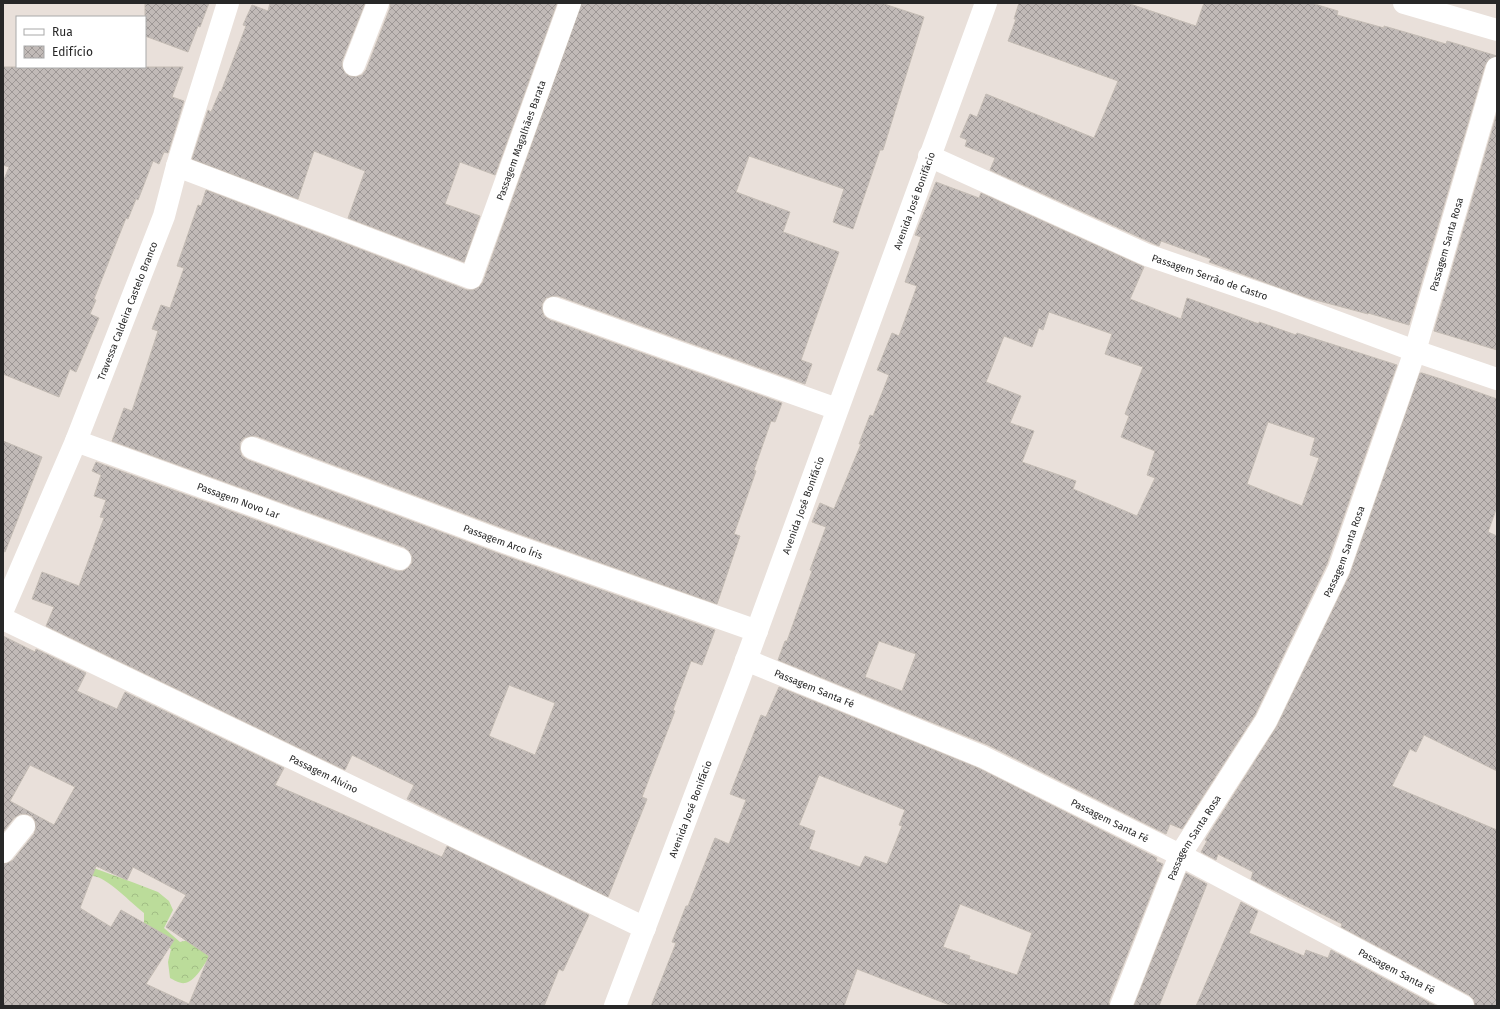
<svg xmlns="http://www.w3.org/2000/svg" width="1500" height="1009" viewBox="0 0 1500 1009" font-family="'Fira Sans',sans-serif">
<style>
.forest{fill:url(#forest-crowns)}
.building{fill:url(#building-cross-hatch);stroke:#c4bcb4;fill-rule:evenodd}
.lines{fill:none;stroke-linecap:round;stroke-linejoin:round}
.street{stroke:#fff;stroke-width:22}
.secondary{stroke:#fff;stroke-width:22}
.labels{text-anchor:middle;stroke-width:3;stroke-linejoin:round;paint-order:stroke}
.street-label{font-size:10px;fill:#272727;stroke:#fff}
</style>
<defs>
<pattern id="forest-crowns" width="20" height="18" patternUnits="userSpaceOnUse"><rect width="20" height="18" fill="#bbdc9a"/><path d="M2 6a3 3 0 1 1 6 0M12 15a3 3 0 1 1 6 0" fill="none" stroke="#a1bd85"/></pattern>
<pattern id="building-cross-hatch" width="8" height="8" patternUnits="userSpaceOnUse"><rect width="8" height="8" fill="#c1bab7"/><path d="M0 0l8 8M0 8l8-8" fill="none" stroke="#9d9795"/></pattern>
</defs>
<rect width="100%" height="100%" fill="#e9e0da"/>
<path class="forest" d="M28 844 132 882 158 892 169 901 173 910 164 928 180 942 204 936 214 949C208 958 196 982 185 983 180 984 174 980 170 978L168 962 171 949 157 939 144 924V913C132 904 107 877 93 876 89 876 85 878 81 878Z"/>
<g class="building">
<path d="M145 3H209L200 27 198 26 188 52 145 36Z"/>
<path d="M270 3H365L342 61V67L345 73 349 76 356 77 362 75 366 70 390 8V3H557L495 175 460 162 445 204 480 216 464 262 348 218 365 171 314 151 298 199 192 159 208 110 211 112 220 91 221 92 246 26 243 25 252 5 268 11Z"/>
<path d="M582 3H881L924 17 883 150H880L853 229 833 222 844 189 749 156 736 192 790 212 783 232 839 252 801 360 812 364 805 384 558 296H552L546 298 542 304V310L544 316 550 320 782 403 775 422 771 421 754 470 756 471 734 534 740 536 717 604 508 530 256 436H250L244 438 240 443V450L242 456 248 460 500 554 715 630 702 665 691 661 673 710 675 711 642 797 647 799 608 897 407 799 414 785 352 755 345 770 46 626 54 607 32 599 42 572 79 586 104 518 100 517 106 500 94 496 101 475 92 471 96 462 396 571H403L408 568 412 563V556L409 551 404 547 112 441 124 408 132 411 158 331 152 329 161 305 170 308 184 268 177 266 198 205 201 206 206 190 467 290H473L479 287 483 282ZM509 685 555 703 535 755 489 736Z"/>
<path d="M1019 3H1127L1196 26 1204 3H1311L1338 11 1337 15 1384 28V26L1446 44 1447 41 1497 56 1489 59 1485 65 1409 325 1368 313V314L1308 298 1209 262 1211 259 1161 241 1159 246 1152 243 990 170 995 158 965 146 967 140 960 137 970 114 977 117 986 94 1094 138 1118 81 1008 41 1016 19H1014Z"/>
<path d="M3 67H183L172 97 184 101 168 153 164 152 159 164 153 161 138 200 136 199 128 219 126 218 94 299 96 300 90 314 99 318 76 372 70 369 59 397 3 374V182L9 167 3 165Z"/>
<path d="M1497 113V350L1434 331Z"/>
<path d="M936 182 979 198 981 193 1144 267 1130 299 1181 319 1187 298 1259 324V322L1296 335 1297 333 1397 365 1327 564 1255 715 1182 829 1170 824 1166 834 988 745 778 660 785 641H787L812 571 810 570 826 527 812 522 820 503 834 509 861 444H859L870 415 873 416 889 375 877 370 892 333 899 336 917 286 905 282 921 237 915 235ZM1049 312 1112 334 1105 354 1143 367 1125 414 1129 416 1121 437 1155 451 1147 475 1155 478 1137 516 1073 489 1076 481 1022 462 1034 431 1010 423 1021 396 986 382 1004 336 1032 347 1039 328 1043 330ZM1268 422 1315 438 1310 455 1319 458 1302 506 1247 484ZM879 641 916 654 902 691 865 677Z"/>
<path d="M1420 373H1422L1441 379 1497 399V507L1488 532 1497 536V771L1424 735 1416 752 1410 749 1392 786 1497 830V1006H1475L1474 1000 1469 995 1341 927 1342 924 1251 879 1253 872 1218 854 1216 860 1201 852 1207 841 1205 840 1277 726 1350 574Z"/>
<path d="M3 441 42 457 5 552 3 551Z"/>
<path d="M3 636 35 652 36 649 86 673 77 691 117 709 125 692 284 768 275 785 442 857 447 846 589 915 563 971 559 969 544 1006H3V864L8 863 13 860 34 834 36 828 35 821 32 816 26 814H20L14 818 3 832ZM30 765 75 787 54 825 10 801ZM96 866 127 880 133 867 186 895 166 927 209 956 189 1004 146 984 174 940 121 910 111 927 80 908Z"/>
<path d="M779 687 978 768 1157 858 1156 861 1163 864 1109 1001V1006H952L857 969 844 1006H651L676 943 672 942 686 906H688L715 838 729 844 746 800 730 794 761 715 766 717ZM819 775 905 810 899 825 902 826 887 864 865 856 860 867 809 849 815 831 799 825ZM960 904 1032 933 1017 975 969 959 970 956 943 947Z"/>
<path d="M1186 873 1207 884 1159 1006H1134Z"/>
<path d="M1241 902 1258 911 1249 933 1304 956 1306 950 1328 958 1331 950 1436 1006H1196Z"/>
</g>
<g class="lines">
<g class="street">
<path d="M1404 3 1497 30"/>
<path d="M354 65 378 3"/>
<path id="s1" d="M929 156 1147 255 1278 300 1415 351 1497 379"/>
<path id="s2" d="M177 166 471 278 570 3"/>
<path d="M554 308 837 409"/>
<path id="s3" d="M76 441 400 559"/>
<path id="s4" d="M252 448 504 542 757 631"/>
<path id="s5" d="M3 610 76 441 164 216 177 166 228 3"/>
<path id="s6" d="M3 619 645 928"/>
<path id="s7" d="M746 660 983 757 1180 855 1463 1006"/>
<path d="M3 852 24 826"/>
<path id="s8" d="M1121 1006 1180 855 1266 721 1339 569 1415 351 1497 68"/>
</g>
<path class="secondary" id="s9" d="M615 1006 740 677 986 3"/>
</g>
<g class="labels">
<g class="street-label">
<text dy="4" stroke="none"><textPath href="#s2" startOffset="461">Passagem Magalhães Barata</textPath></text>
<text dy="4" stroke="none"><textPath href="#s9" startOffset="859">Avenida José Bonifácio</textPath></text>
<text dy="4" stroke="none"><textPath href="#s8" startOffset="832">Passagem Santa Rosa</textPath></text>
<text dy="4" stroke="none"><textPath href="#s1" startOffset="306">Passagem Serrão de Castro</textPath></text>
<text dy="4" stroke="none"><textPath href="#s5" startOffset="324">Travessa Caldeira Castelo Branco</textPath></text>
<text dy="4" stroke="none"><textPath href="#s3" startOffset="173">Passagem Novo Lar</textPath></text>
<text dy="4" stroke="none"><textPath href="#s9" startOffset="535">Avenida José Bonifácio</textPath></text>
<text dy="4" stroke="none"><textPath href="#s4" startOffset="268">Passagem Arco Íris</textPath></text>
<text dy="4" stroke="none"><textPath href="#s8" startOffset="508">Passagem Santa Rosa</textPath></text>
<text dy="4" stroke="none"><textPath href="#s7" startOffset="74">Passagem Santa Fé</textPath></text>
<text dy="4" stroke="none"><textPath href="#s6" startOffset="356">Passagem Alvino</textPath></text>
<text dy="4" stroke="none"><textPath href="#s9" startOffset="211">Avenida José Bonifácio</textPath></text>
<text dy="4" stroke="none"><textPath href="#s7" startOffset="398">Passagem Santa Fé</textPath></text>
<text dy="4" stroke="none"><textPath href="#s8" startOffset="184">Passagem Santa Rosa</textPath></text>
<text dy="4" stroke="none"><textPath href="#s7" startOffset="722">Passagem Santa Fé</textPath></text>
</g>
</g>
<rect width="1500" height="1009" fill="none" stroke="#272727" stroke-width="8"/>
<rect x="16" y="16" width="130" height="52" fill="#ffffff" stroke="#a9a9a9"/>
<rect x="24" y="29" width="20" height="6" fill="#ffffff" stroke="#a9a9a9"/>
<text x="52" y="36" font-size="12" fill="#272727">Rua</text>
<rect x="24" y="46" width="20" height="12" fill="url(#building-cross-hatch)" stroke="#a9a9a9"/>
<text x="52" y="56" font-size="12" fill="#272727">Edifício</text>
</svg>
